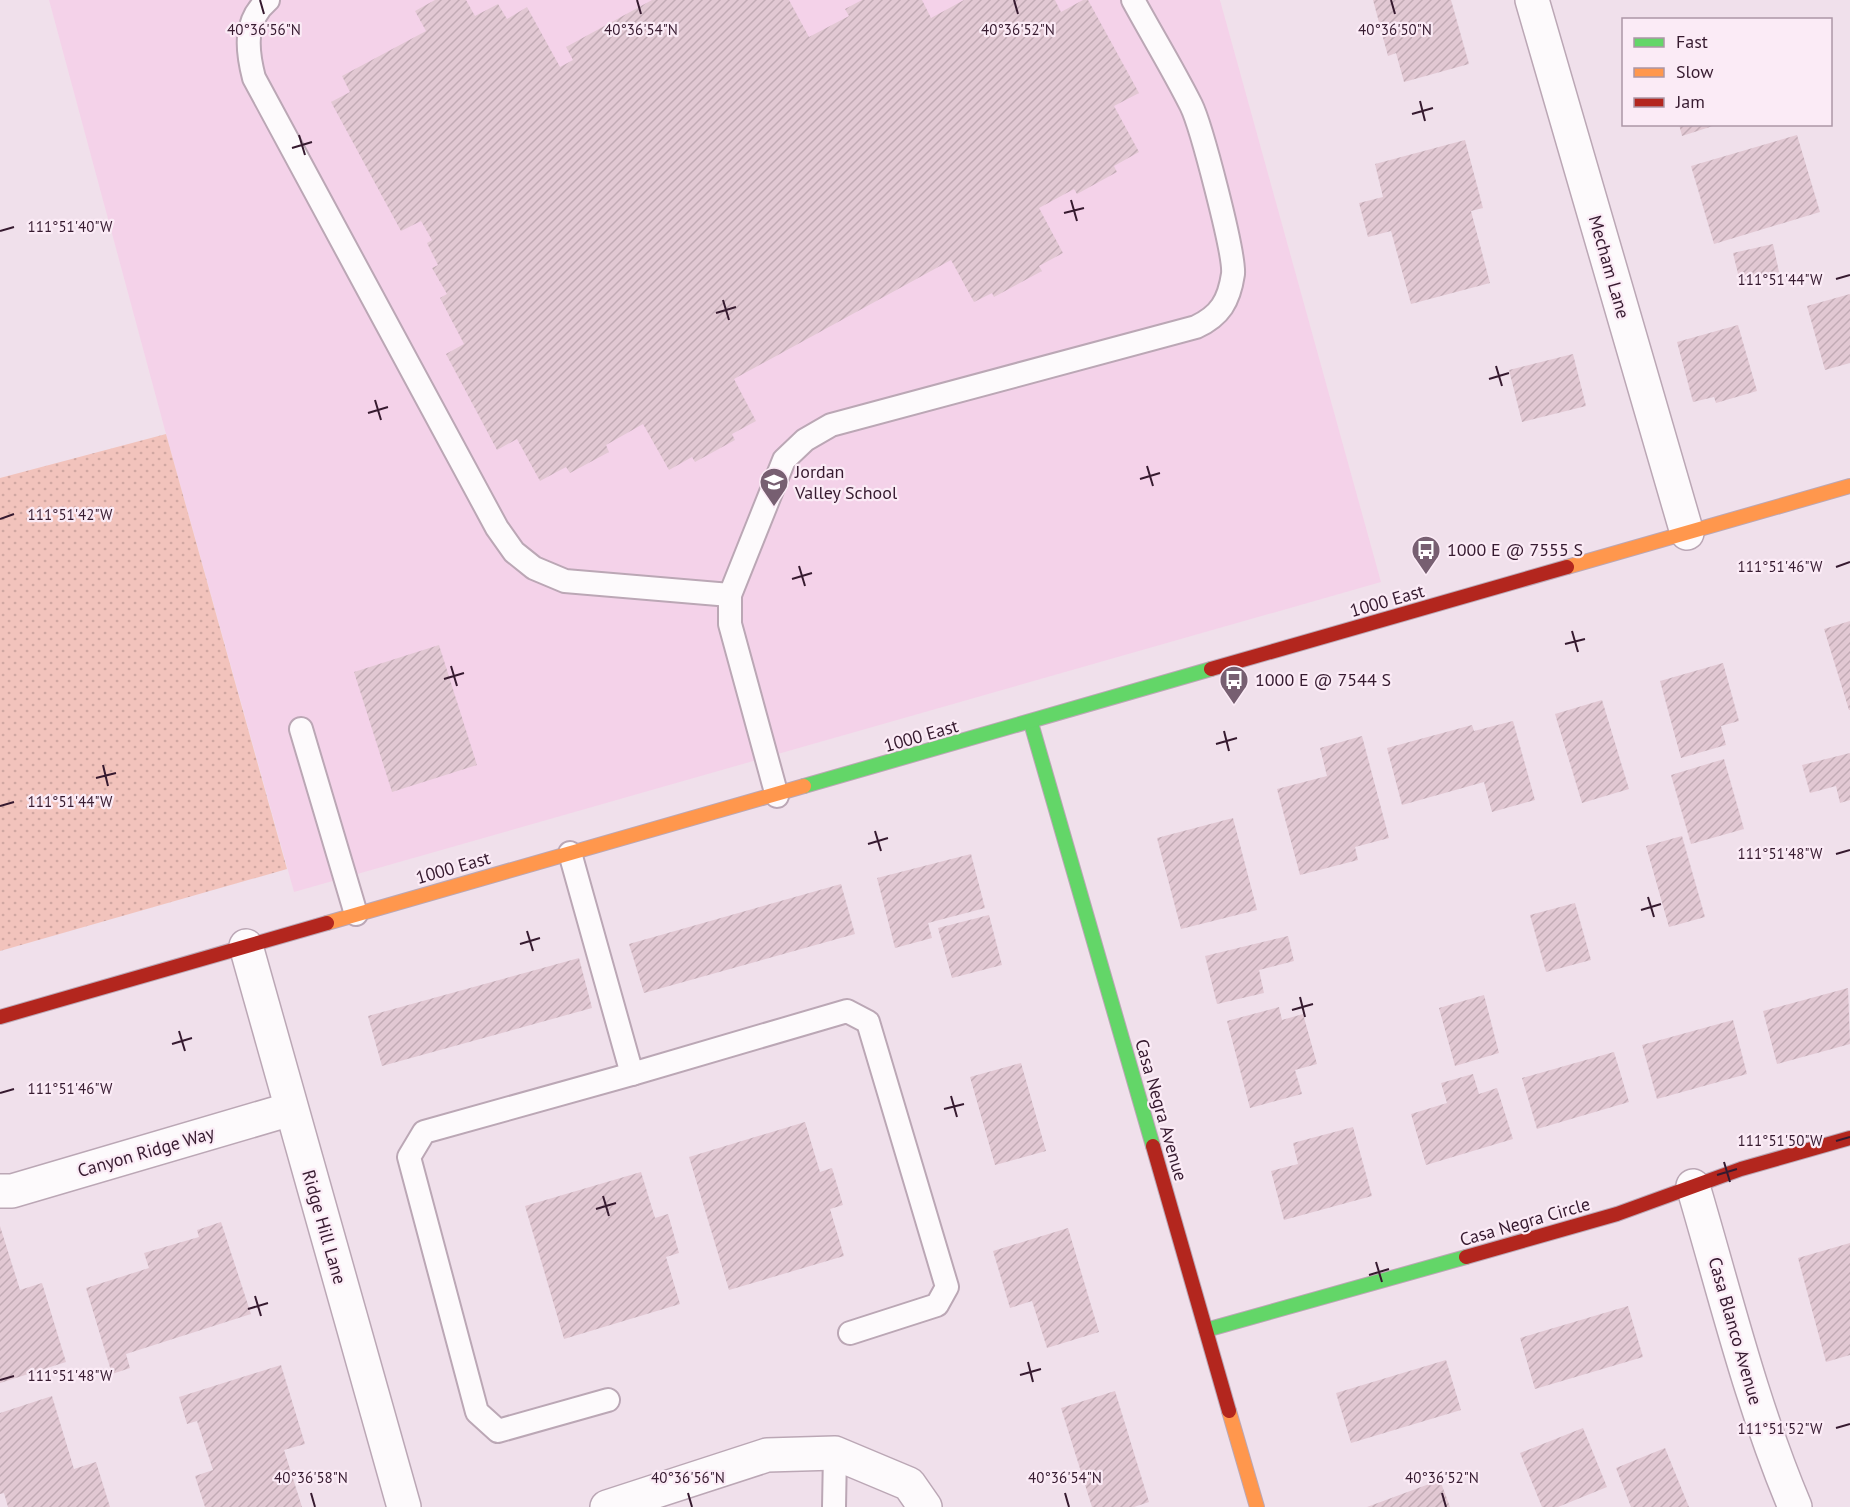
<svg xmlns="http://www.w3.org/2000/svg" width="1850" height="1507" viewBox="0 0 1850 1507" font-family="'PT Sans',sans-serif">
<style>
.built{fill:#f4d2e9}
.grass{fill:url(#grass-dots)}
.building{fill:url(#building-hatch)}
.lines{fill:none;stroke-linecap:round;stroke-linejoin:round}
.lane-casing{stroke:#bba7b5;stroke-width:26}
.street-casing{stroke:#bba7b5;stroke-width:36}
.fast-casing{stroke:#bba7b5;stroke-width:16}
.slow-casing{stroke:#bba7b5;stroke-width:16}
.jam-casing{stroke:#bba7b5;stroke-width:16}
.lane{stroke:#fdfafc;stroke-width:22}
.street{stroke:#fdfafc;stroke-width:33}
.fast{stroke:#63d668;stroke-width:14}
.slow{stroke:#ff974d;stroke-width:14}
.jam{stroke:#b3261e;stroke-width:14}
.ticks{fill:none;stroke:#361a2f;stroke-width:2}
.labels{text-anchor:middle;stroke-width:4.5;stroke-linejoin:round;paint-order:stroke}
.street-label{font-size:18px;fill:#361a2f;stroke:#fbebf6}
.poi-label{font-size:18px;fill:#361a2f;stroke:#fbebf6;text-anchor:start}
.ticks-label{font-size:15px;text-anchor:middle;fill:#361a2f;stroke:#fbebf6;stroke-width:4.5;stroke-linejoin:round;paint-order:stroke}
</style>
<defs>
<pattern id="grass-dots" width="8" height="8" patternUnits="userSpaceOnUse" patternTransform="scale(1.5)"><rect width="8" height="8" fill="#f2c3bc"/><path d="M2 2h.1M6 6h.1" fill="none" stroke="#d0a7a2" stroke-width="1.8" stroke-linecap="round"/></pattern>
<pattern id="building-hatch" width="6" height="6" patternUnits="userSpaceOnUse" patternTransform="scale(1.5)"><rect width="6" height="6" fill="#e2c8d3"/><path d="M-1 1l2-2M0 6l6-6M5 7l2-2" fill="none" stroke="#c2abb5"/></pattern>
</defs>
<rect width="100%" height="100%" fill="#f0e0eb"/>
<path class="built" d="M49 0H1220L1381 582 294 892 166 434Z"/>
<path class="grass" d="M166 434 287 869 0 951V478Z"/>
<g class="building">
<path d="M435 0H466L475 16 498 4 507 19 527 7 560 67 573 60 566 47 652 0H789L809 37 849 16 845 9 862 0H922L931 18 964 0H1055L1061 12 1083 0H1088L1139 93 1114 106 1139 152 1114 166 1117 172 1077 194 1074 189 1039 208 1063 253 1039 266 1042 271 994 297 992 293 974 302 951 260 734 379 756 421 732 434 735 440 695 462 692 457 669 470 643 424 606 445 609 452 570 473 566 467 540 481 517 439 497 450 446 354 464 344 440 298 447 294 432 268 438 265 427 243 432 240 421 221 401 231 331 102 350 92 342 76 426 31 415 11Z"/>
<path d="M1373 0H1451L1469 64 1404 82 1396 53 1388 56Z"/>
<path d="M1679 124H1716V125L1682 136Z"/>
<path d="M1797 135 1820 212 1714 244 1691 166Z"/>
<path d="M1465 140 1483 208 1471 211 1490 283 1411 304 1391 231 1368 237 1359 203 1383 197 1375 164Z"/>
<path d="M1773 244 1779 272 1740 282 1733 253Z"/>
<path d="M1850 294V363L1825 370 1807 306Z"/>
<path d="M1738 325 1757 391 1716 403 1714 397 1693 402 1677 342Z"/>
<path d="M1573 354 1586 406 1522 422 1509 370Z"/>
<path d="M1850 621V710H1849L1824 629Z"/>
<path d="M439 645 477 765 392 792 354 672Z"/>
<path d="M1723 663 1739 721 1721 726 1726 745 1681 758 1660 681Z"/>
<path d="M1602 700 1629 789 1582 803 1555 714Z"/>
<path d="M1513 721 1535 800 1492 812 1484 782 1402 805 1387 748 1472 725 1474 731Z"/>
<path d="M1362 736 1389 838 1355 847 1358 860 1300 875 1277 789 1327 776 1320 748Z"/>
<path d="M1850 753V800L1840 803 1836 786 1810 793 1802 765Z"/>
<path d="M1724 759 1744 829 1691 844 1671 775Z"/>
<path d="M1233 818 1257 910 1181 929 1157 838Z"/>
<path d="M1682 836 1705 917 1669 927 1646 846Z"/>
<path d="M971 854 985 908 928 923 932 938 895 948 877 878Z"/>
<path d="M841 884 855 934 644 993 629 944Z"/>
<path d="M1575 903 1591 960 1546 972 1530 915Z"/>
<path d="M989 915 1002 965 952 978 938 928Z"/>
<path d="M1288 936 1294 961 1259 970 1264 993 1217 1004 1205 956Z"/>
<path d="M579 958 592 1008 382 1066 368 1016Z"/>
<path d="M1848 988 1850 1044 1777 1064 1763 1011Z"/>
<path d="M1484 995 1499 1053 1455 1066 1439 1008Z"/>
<path d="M1279 1007 1282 1020 1303 1014 1317 1064 1295 1070 1302 1094 1250 1108 1227 1021Z"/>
<path d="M1733 1020 1747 1074 1657 1099 1642 1045Z"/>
<path d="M1614 1052 1629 1102 1537 1129 1522 1078Z"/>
<path d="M1021 1063 1046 1151 995 1165 970 1077Z"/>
<path d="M1473 1074 1479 1094 1497 1088 1513 1139 1426 1165 1411 1114 1447 1103 1441 1083Z"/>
<path d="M805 1122 820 1172 832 1168 843 1205 830 1209 844 1256 729 1290 689 1157Z"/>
<path d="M1353 1127 1372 1196 1284 1220 1271 1171 1298 1164 1293 1143Z"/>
<path d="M641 1172 655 1218 668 1214 679 1253 666 1257 680 1304 564 1339 525 1206Z"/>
<path d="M221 1222 251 1314 126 1354 130 1368 112 1374 86 1288 149 1268 144 1253 199 1237 197 1230Z"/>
<path d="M0 1226 20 1290 42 1283 66 1362 0 1383Z"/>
<path d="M1068 1228 1099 1332 1047 1348 1032 1301 1010 1308 993 1251Z"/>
<path d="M1850 1243V1355L1826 1362 1798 1258Z"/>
<path d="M1628 1306 1643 1357 1535 1389 1520 1338Z"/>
<path d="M1446 1360 1461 1410 1351 1443 1336 1393Z"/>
<path d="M281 1365 305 1444 284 1450 302 1507H205L195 1476 213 1470 197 1421 187 1424 179 1397Z"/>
<path d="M1115 1391 1149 1502 1134 1507H1092L1061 1408Z"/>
<path d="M52 1396 74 1469 96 1462 110 1507H8L4 1493 0 1494V1413Z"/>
<path d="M1583 1428 1607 1487 1558 1507H1542L1520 1453Z"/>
<path d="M1665 1448 1689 1507H1631L1616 1468Z"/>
<path d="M1440 1480 1450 1507H1367Z"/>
</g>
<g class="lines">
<g class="lane-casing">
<g id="lane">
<path d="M268 0C243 21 247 51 254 78L497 528 514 552 534 568 565 581 730 595 784 460 805 440 831 425 1196 327C1220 316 1229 301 1233 274 1235 254 1201 125 1191 105 1173 69 1152 35 1133 0"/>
<path d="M730 595V624L777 796"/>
<path d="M301 729 356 914"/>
<path d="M570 853 632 1074 847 1011 868 1022 947 1287 937 1305 850 1333"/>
<path d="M608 1400 498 1431 477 1412 409 1157 424 1132 632 1074"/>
<path d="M834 1507 835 1453"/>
</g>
</g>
<g class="street-casing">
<g id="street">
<path d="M1532 0 1687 533"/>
<path d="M246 946 404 1507"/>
<path d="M1693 1186C1725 1294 1751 1403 1795 1507"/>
<path d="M0 1191H12L291 1109"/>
<path d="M607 1507 767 1455 835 1453 909 1484 925 1507"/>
</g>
</g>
<g class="fast-casing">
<g id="fast">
<path d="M1031 723 1153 1146"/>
<path d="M804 786 1211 669"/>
<path d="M1206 1330 1466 1257"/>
</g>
</g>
<g class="slow-casing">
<g id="slow">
<path d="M1567 567 1850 486"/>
<path d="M327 923 804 786"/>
<path d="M1229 1411 1257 1507"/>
</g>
</g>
<g class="jam-casing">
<g id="jam">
<path d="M1211 669 1567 567"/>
<path d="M0 1017 327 923"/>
<path d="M1153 1146 1229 1411"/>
<path d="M1466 1257 1617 1214 1741 1169 1850 1138"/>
</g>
</g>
<use href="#lane" class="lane"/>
<use href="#street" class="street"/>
<use href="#fast" class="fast"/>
<use href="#slow" class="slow"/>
<use href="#jam" class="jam"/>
</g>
<path class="ticks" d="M260 0 264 14M637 0 641 14M1014 0 1018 14M1391 0 1395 14M1420 101 1425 121M1412 114 1433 108M299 135 305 155M292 148 312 142M1071 200 1077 221M1064 213 1084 208M0 231 14 227M1836 279 1850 275M723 300 729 320M716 313 736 307M1496 366 1502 386M1489 379 1509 373M375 400 381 420M368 413 388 407M1147 466 1153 486M1140 479 1160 473M0 519 14 514M799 566 805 586M1836 567 1850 562M792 579 812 573M1572 631 1578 652M1565 644 1585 639M451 666 457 686M444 679 464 673M1224 731 1229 751M1216 744 1237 738M103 765 108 786M96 778 116 773M0 806 14 802M875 831 881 851M868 844 888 838M1836 854 1850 850M1648 897 1654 917M1641 910 1661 904M527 931 533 951M520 944 540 938M1300 997 1305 1017M1292 1010 1313 1004M179 1031 185 1051M172 1044 192 1038M0 1093 14 1089M951 1096 957 1117M944 1109 964 1104M1836 1141 1850 1137M1724 1162 1730 1182M1717 1175 1737 1169M603 1196 609 1216M596 1209 616 1203M1376 1262 1382 1282M1369 1275 1389 1269M255 1296 261 1316M248 1309 268 1303M1028 1362 1033 1382M1020 1375 1041 1369M0 1380 14 1376M1836 1428 1850 1424M311 1493 315 1507M688 1493 692 1507M1065 1493 1069 1507M1442 1493 1446 1507"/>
<defs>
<g id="school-pin" transform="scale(1.5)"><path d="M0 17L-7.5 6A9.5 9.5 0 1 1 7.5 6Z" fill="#775f71" stroke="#fbebf6"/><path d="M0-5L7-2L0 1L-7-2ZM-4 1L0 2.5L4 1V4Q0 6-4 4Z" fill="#fff"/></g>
<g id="bus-pin" transform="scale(1.5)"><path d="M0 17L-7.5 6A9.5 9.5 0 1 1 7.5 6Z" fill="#775f71" stroke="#fbebf6"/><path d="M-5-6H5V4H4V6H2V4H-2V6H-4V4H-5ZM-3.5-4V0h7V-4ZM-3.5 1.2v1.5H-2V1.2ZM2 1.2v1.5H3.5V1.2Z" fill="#fff"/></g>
</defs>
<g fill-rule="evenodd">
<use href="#school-pin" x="774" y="482"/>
<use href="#bus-pin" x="1426" y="550"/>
<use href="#bus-pin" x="1234" y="680"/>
</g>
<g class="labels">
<g class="street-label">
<text transform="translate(1609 267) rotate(74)" y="6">Mecham Lane</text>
<text transform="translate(1387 601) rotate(-16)" y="6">1000 East</text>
<text transform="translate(921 736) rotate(-16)" y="6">1000 East</text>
<text transform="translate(453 868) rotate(-16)" y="6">1000 East</text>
<text transform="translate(1161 1110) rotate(74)" y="6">Casa Negra Avenue</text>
<text transform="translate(146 1152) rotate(-16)" y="6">Canyon Ridge Way</text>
<text transform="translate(1525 1222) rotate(-16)" y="6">Casa Negra Circle</text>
<text transform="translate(324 1227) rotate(74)" y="6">Ridge Hill Lane</text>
<text transform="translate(1735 1331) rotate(74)" y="6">Casa Blanco Avenue</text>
</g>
<g class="poi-label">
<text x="795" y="478">Jordan<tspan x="795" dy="21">Valley School</tspan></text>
<text x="1447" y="556">1000 E @ 7555 S</text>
<text x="1255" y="686">1000 E @ 7544 S</text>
</g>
</g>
<g class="ticks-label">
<text x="264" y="35">40°36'56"N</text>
<text x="641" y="35">40°36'54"N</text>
<text x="1018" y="35">40°36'52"N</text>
<text x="1395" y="35">40°36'50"N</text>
<text x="70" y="232">111°51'40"W</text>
<text x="1780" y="285">111°51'44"W</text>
<text x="70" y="520">111°51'42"W</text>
<text x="1780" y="572">111°51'46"W</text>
<text x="70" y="807">111°51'44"W</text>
<text x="1780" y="859">111°51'48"W</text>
<text x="70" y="1094">111°51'46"W</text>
<text x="1780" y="1146">111°51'50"W</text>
<text x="70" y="1381">111°51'48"W</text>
<text x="1780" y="1434">111°51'52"W</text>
<text x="311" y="1483">40°36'58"N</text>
<text x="688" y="1483">40°36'56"N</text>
<text x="1065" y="1483">40°36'54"N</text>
<text x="1442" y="1483">40°36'52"N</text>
</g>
<rect x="1622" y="18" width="210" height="108" fill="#fbebf6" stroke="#ac97a6" stroke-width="1.5"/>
<rect x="1634" y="38" width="30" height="9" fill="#63d668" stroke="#ac97a6" stroke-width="1.5"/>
<text x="1676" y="48" font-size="18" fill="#361a2f">Fast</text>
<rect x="1634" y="68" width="30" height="9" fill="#ff974d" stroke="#ac97a6" stroke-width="1.5"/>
<text x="1676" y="78" font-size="18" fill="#361a2f">Slow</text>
<rect x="1634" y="98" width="30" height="9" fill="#b3261e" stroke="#ac97a6" stroke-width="1.5"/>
<text x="1676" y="108" font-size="18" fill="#361a2f">Jam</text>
</svg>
